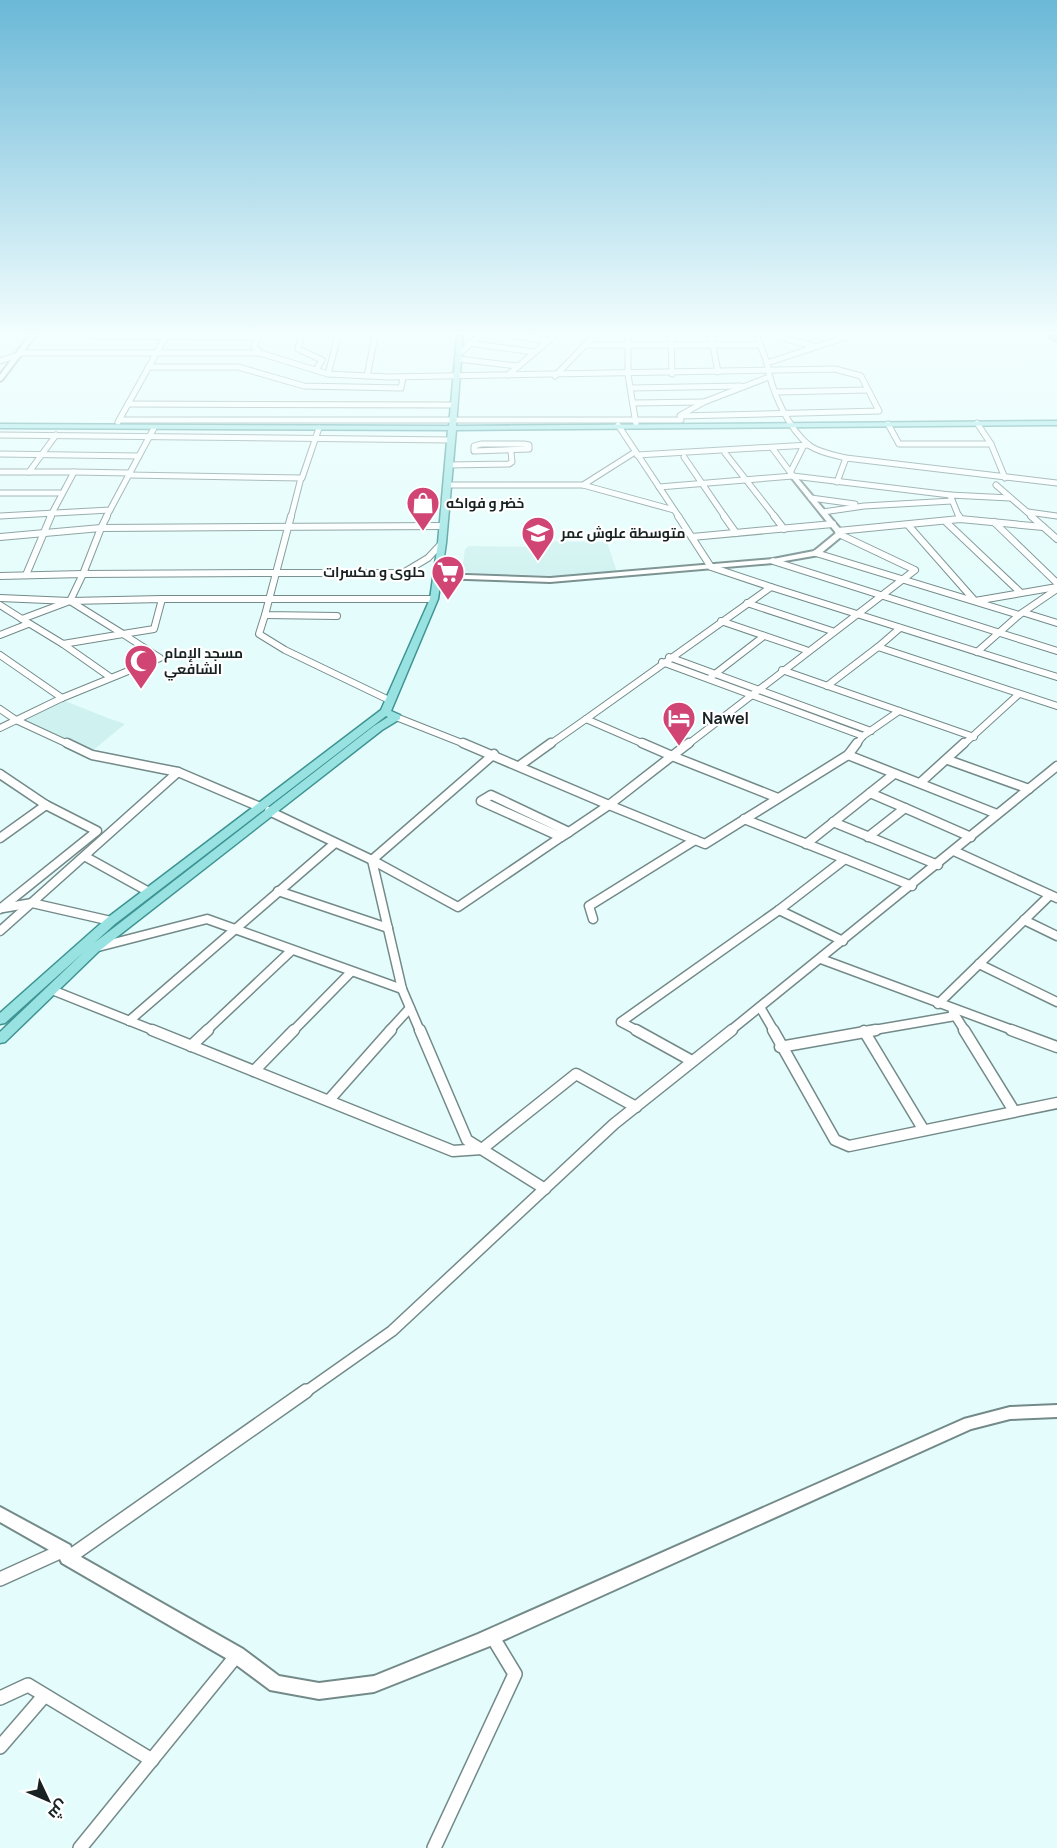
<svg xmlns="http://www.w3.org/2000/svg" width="1057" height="1848" viewBox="0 0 1057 1848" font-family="Manrope,Cairo,sans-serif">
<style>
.built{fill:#cff2f0}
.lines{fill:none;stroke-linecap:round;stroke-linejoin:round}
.street-far4-casing{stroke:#738a89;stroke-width:7}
.street-far3-casing{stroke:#738a89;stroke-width:8}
.street-far2-casing{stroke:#738a89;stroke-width:11}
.street-far1-casing{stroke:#738a89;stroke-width:13}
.street-casing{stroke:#738a89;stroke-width:16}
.secondary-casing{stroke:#738a89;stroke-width:4}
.primary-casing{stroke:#3f9392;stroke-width:3}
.highway-casing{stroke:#3f9392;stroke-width:3}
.street-far4{stroke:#fff;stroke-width:5}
.street-far3{stroke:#fff;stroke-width:6}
.street-far2{stroke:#fff;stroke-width:8}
.street-far1{stroke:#fff;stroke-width:10}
.street{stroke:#fff;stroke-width:13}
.secondary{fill:#fff;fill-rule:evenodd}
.primary{fill:#98e3e2;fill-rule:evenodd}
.highway{fill:#53d0ce;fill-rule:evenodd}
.labels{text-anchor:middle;stroke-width:4.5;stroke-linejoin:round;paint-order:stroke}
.far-poi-label{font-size:14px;font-weight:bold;fill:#192222;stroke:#fff;text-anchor:start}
.poi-label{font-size:16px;font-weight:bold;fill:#192222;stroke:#fff;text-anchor:start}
</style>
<rect width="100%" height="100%" fill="#e4fdfc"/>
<g class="built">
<path d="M535 541 607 542 617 572 561 576 469 573 462 570 465 549 469 546 534 547Z"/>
<path d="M65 701 108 718 125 724 91 752 19 723Z"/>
</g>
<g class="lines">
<g class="street-far4-casing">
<g id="street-far4">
<path d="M92 336 258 337"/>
<path d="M258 336 254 347 260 353 328 374 389 377 835 369 861 376 879 411 680 416"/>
<path d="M301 336 298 349 322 360 316 370"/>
<path d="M516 336 549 341"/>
<path d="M628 336V375L636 424"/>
<path d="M671 336 672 374"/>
<path d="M711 336 718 372"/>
<path d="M757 336 767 363"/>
<path d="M776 336 813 346"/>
<path d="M849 336 767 363C771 390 788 429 810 446 821 453 834 455 846 458L1057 483"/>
<path d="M469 343 534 352"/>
<path d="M587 345H760"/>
<path d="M19 353H260"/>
<path d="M459 354 479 336"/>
<path d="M458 359 517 366"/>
<path d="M0 361 18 355"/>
<path d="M148 367H238L304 386 401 388 403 377"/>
<path d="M328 374 338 336"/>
<path d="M508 375 554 336"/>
<path d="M367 376 375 336"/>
<path d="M555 376 594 336"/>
<path d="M631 388 741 386"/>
<path d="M777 392 868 390"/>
<path d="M634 403 703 402"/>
<path d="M128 404 454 405"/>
<path d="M681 415 704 402 769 377"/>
<path d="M120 420H681"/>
<path d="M118 422 166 336"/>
<path d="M977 423 991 444 1005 478"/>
<path d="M888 424 899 444H991"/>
<path d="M618 425 679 517"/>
<path d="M0 435 450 440"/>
<path d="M481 444H524L529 445V449L474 451V446Z"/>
<path d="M773 449 793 476"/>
<path d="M635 452 583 485 674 510"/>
<path d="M725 453 775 517"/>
<path d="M0 454 139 456"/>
<path d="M637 455 809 445"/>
<path d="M684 457 725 517"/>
<path d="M448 465 509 464 512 462 511 452"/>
<path d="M791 471 803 447"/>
<path d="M0 472H29"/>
<path d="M74 472 130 473"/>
<path d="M128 475 302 478 319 428"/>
<path d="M837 482 846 458"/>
<path d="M447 485H583"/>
<path d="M996 485 1033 517"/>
<path d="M659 487 793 476 950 495"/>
<path d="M0 493H60"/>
<path d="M811 498 855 504"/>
<path d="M823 512 864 506 952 501"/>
<path d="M1028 512 1057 516"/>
<path d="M0 516 110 510 154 428"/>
<path d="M50 517 74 472H29L56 435"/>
<path d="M106 517 110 510"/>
<path d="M291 517 301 478"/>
<path d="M959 517 950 495 1010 498"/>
</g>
</g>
<g class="street-far3-casing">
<g id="street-far3">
<path d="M107 516 101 528 444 526"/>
<path d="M724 516 736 533"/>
<path d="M774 516 784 529"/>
<path d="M959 516 960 519"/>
<path d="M1031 516 1057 539"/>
<path d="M946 522 1020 592"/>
<path d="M994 522 1057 583"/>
<path d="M908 525 975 601 1057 587"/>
<path d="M0 537 101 528 83 574 276 573 291 516"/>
<path d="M692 537 833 524"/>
<path d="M816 553 1019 615"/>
<path d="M773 561 1057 651"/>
<path d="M26 575 51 516"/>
<path d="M0 576 83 574 70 601 0 598"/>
<path d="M771 587 1057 677"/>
<path d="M162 599H434"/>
<path d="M747 603 832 631"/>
<path d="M0 605 22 619 70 601 162 599 154 629 123 634"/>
<path d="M1025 613 1057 623"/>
<path d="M265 615 259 634 285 650 389 700"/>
<path d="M337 616 265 615 276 573H403L428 558 442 543"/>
<path d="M22 619 63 644 123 634 70 601"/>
<path d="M721 621 806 650"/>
<path d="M0 635 28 624"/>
<path d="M63 644 110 677"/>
<path d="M878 647 900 628"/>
<path d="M977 652 1019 615 1057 589"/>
<path d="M0 655 62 698"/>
<path d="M669 657 871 731"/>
<path d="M662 662 863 736"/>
<path d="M782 670 974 737"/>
<path d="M711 677 764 636"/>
<path d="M827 686 878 647 1057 706"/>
<path d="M0 709 16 720 70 745"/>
<path d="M396 717 467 745"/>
<path d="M586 719 771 587 711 567 678 516"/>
<path d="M0 728 62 698 160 658 123 634"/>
<path d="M549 745 586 719 646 745"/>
<path d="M687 745 915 570 839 534 838 531 960 519 1043 527"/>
<path d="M856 745 863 736 899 711"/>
<path d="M963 745 1019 694"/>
</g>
</g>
<g class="street-far2-casing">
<g id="street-far2">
<path d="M67 743 92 755 178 772 260 807"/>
<path d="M463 743 609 805 672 756 642 743"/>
<path d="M848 755 997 814"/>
<path d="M672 756 689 743"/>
<path d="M672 756 778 798"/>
<path d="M948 760 1029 789"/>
<path d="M519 766 551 743"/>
<path d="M0 774 46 805 97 831 0 909"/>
<path d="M920 783 964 743"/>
<path d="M870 793 905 808"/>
<path d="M491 795 569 832 561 837 481 801Z"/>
<path d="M269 811 372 860 458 907 561 837"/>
<path d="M833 822 938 865"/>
<path d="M569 832 609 805 705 844 848 755 857 743"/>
<path d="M868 837 905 808 971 837"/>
<path d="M0 838 46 805"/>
<path d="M806 844 894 774"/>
<path d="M954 851 1057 898"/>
<path d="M86 857 149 892"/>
<path d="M845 859 912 886"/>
<path d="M278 891 388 928"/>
<path d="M3 908 32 903 111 921"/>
<path d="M779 910 843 941"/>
<path d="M593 919 589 906 695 840"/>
<path d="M1024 920 1057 936"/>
<path d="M0 931 178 772"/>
<path d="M98 947 207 919 402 989"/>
<path d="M821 959 1015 1031"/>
<path d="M979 964 1057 1002"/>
<path d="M52 990 155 1031"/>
<path d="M938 1004 1050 895"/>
<path d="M760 1007 774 1031"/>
<path d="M953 1012 965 1031"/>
<path d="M129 1021 335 843"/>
<path d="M206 1031 292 950"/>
<path d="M293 1031 351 972"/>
<path d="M389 1031 410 1008"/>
<path d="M420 1031 402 989 372 860 494 754"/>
<path d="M638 1031 621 1022 779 910 845 859 744 819"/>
<path d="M730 1031 1057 766"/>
<path d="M868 1031 955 1016"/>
</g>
</g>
<g class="street-far1-casing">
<g id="street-far1">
<path d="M152 1030 453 1151 482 1149 576 1074 636 1107"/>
<path d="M420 1030 467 1140 545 1189"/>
<path d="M636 1030 692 1061"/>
<path d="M773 1030 835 1140 849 1146 1057 1103"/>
<path d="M964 1030 1014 1111"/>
<path d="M1011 1030 1057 1047"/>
<path d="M864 1031 923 1129"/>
<path d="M191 1046 208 1030"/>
<path d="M780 1047 876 1030"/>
<path d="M254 1071 294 1030"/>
<path d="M329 1100 391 1030"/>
<path d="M304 1393 392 1331 614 1124 732 1030"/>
</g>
</g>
<g class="street-casing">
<g id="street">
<path d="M68 1558 306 1391"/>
<path d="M0 1579 64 1550"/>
<path d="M0 1698 28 1685 152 1760"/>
<path d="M0 1747 44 1696"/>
<path d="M80 1848 237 1655"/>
<path d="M434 1848 515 1674 492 1636"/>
</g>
</g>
<g class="secondary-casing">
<g id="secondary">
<path d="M29 336H35L2 380 0 381V375Z"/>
<path d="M791 475H795L842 531V536L819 555 773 563 550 582 438 578 434 576 438 574 550 578 773 559 814 551 836 533 791 477Z"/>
<path d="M1057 1405V1417L1010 1419 971 1429 490 1646 374 1692 319 1699 270 1690 231 1661 62 1563 58 1555 0 1522V1507L70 1545 74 1553 243 1649 279 1676 319 1683 374 1676 478 1634 964 1419 1010 1407Z"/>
</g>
</g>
<g class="primary-casing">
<path id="primary" d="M457 336H463L456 426 1057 421V425L456 430 446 543 438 599 391 711 400 715V719L382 730 99 951 5 1042 0 1043V1032L84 952 5 1023 0 1024V1013L107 918 381 710 430 599 438 543 448 430 0 428V424L449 426ZM386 716 388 717 374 726 94 943 115 924Z"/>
</g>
<g class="highway-casing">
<path id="highway" d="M1048 336H1057V342Z"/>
</g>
<use href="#street-far4" class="street-far4"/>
<use href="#street-far3" class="street-far3"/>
<use href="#street-far2" class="street-far2"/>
<use href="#street-far1" class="street-far1"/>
<use href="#street" class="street"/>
<use href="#secondary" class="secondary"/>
<use href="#primary" class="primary"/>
<use href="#highway" class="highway"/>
</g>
<linearGradient id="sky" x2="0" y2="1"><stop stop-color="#6ab8d7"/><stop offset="0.56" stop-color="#f3fefe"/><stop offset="1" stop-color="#f3fefe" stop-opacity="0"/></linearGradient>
<rect width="1057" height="595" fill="url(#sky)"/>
<defs>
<g id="shop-pin" transform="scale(1.725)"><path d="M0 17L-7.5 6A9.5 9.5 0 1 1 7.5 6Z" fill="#d14575" stroke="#fff"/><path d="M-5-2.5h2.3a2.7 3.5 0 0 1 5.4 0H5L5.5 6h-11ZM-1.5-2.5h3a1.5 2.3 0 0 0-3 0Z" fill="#fff"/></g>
<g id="school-pin" transform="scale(1.725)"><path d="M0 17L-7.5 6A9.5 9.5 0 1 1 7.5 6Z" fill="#d14575" stroke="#fff"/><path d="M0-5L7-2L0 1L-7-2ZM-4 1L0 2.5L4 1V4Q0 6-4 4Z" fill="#fff"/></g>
<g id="supermarket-pin" transform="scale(1.725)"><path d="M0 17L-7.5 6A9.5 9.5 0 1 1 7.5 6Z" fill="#d14575" stroke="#fff"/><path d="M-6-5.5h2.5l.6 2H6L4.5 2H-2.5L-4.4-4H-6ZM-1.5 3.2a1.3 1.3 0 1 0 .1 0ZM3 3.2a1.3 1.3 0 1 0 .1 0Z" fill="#fff"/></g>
<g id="mosque-pin" transform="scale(1.725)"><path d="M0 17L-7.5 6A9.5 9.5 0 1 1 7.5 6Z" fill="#d14575" stroke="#fff"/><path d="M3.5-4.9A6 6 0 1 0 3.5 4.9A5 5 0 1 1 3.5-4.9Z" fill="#fff"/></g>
<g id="hotel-pin" transform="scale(1.725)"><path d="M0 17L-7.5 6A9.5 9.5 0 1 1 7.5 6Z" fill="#d14575" stroke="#fff"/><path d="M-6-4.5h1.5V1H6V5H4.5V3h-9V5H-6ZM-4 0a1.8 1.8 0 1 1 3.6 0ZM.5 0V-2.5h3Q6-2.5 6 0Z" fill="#fff"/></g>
</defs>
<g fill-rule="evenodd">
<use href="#shop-pin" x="423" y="503"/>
<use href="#school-pin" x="538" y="533"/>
<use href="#supermarket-pin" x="448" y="572"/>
<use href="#mosque-pin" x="141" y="661"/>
<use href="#hotel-pin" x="679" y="718"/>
</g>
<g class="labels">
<g class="far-poi-label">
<text x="446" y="508">خضر و فواكه</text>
<text x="561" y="538">متوسطة علوش عمر</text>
<text x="425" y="577" text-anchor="end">حلوى و مكسرات</text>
<text x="164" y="658">مسجد الإمام<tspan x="164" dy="16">الشافعي</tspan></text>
</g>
<g class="poi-label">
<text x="702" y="724">Nawel</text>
</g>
</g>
<g transform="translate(48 1800) rotate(134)" stroke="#ffffff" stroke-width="4.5" paint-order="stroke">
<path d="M0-4.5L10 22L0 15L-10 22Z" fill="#192222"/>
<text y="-9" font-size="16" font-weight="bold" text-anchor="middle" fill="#192222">ش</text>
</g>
</svg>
